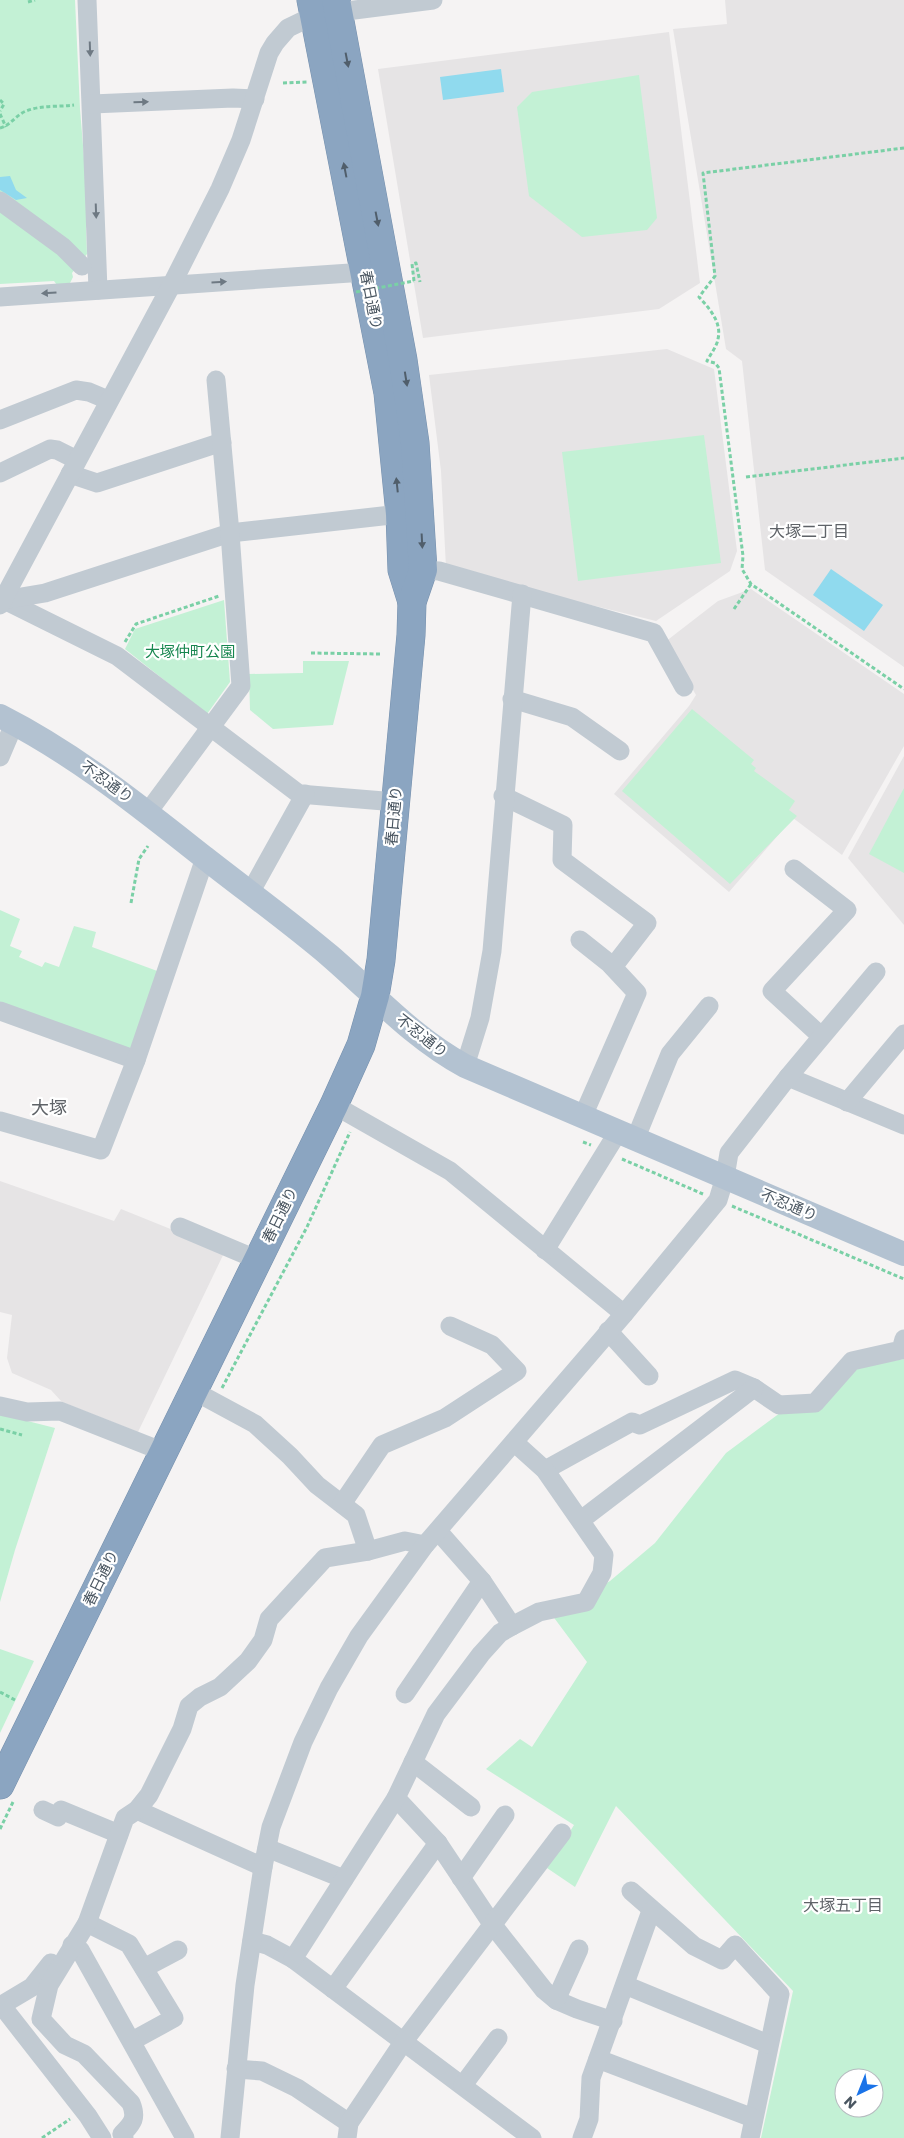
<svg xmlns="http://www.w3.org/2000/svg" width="904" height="2138" viewBox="0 0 904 2138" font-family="Poppins,'Noto Sans JP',sans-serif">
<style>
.education{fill:#e6e4e5}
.green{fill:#c3f1d5;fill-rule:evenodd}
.water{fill:#90daee}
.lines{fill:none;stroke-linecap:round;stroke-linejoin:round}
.highway-casing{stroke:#7690ad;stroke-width:29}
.path{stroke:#7ad0a6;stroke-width:3;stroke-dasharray:4 2.5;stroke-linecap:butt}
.minor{stroke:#c1cad2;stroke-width:19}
.major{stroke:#b3c2d1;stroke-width:24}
.highway{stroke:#8ba5c1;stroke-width:28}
.path-bridge{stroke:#7ad0a6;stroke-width:3;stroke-dasharray:4 2.5;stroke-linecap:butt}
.oneway{fill:#6e7983}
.oneway2{fill:#505e6b}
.labels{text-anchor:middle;stroke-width:4.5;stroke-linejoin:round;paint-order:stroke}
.street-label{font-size:15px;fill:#4a5661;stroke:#fff}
.park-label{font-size:15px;fill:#17864f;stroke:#fff}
.neighbourhood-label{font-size:16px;fill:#5f6368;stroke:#fff}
.quarter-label{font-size:18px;fill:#5f6368;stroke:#fff}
</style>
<rect width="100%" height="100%" fill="#f5f3f3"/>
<g class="education">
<path d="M725 0H904V667L765 570 742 361 726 349 673 29 727 24Z"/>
<path d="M669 32 700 283 659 309 423 338 378 69Z"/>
<path d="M667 349 714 369 737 551 730 571 656 621 490 580 446 567 441 471 429 375Z"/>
<path d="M751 589 904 694V746L842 855 793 818 729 892 614 794 689 706 696 695 665 642 718 601Z"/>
<path d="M904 756V925L848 858Z"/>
<path d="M0 1181 114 1221 121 1209 225 1251 138 1432 62 1402 51 1390 12 1373 7 1358 12 1315 0 1312Z"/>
</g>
<g class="green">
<path d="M0 0H75L80 109 89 219 86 228 87 254 72 273 73 277 70 283 57 285 54 281 0 284Z"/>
<path d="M639 75 657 218 647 230 582 237 529 196 517 107 532 92Z"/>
<path d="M704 435 721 563 578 581 562 452Z"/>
<path d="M224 600 230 682 207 714 125 649 135 629Z"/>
<path d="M303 661H349L333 725 273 729 250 710 249 674 303 673Z"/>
<path d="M692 709 754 760 751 764 756 768 754 771 795 801 789 810 797 816 730 884 622 791Z"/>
<path d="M904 788V873L869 854Z"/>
<path d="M0 910 20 919 10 946 22 951 19 957 42 967 45 962 59 967 74 926 96 932 92 947 160 972 134 1050 0 1005Z"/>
<path d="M904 1359V2138H761L793 1991 616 1806 575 1887 547 1868 574 1825 486 1769 520 1739 532 1747 587 1662 552 1615 610 1581 655 1543 726 1453 780 1413 857 1367ZM844 2078H874V2108H844Z"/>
<path d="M0 1414 55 1428 15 1550 0 1602Z"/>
<path d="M0 1649 34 1661 0 1733Z"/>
</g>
<g class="water">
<path d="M501 69 504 92 443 100 440 77Z"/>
<path d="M10 176 16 190 27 198 16 200 0 190V177Z"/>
<path d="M831 569 883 605 864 631 813 595Z"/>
</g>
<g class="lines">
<g class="highway-casing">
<g id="highway">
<path d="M311 0 388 393 400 514 402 570 412 602"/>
<path d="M0 1785 334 1105 361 1045 375 996 381 960 411 635 412 602 423 570 415 443 403 360 336 0"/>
</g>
</g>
<g class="path">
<path d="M28 2 35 0"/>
<path d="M283 83 307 82"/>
<path d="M0 100 4 104 0 111"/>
<path d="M0 114 6 127"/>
<path d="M0 128C11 125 16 115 26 111 41 105 59 107 74 105"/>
<path d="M904 148 703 173 715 276 699 297C709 308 722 322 718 339 717 346 710 355 707 361L715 363 719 368 743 556 742 569 751 584 904 689"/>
<path d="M414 281 412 264 416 263 420 282"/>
<path d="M746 477 904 458"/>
<path d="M734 609 751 584"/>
<path d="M125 642 136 624 219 596"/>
<path d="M311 653 380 654"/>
<path d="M131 903 139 859 148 846"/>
<path d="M583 1142 591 1145"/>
<path d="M622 1159 703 1194"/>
<path d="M732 1206 904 1279"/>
<path d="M222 1388 307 1227 350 1132"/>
<path d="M0 1429 22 1435"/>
<path d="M0 1692 17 1701"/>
<path d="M0 1829 13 1802"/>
<path d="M42 2138 70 2119"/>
</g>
<g class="minor">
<path d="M87 0 98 290"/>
<path d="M92 104 233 98 255 99"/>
<path d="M0 201 63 247 82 266"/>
<path d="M0 297 365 272"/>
<path d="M0 420 76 390 89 392 108 400"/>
<path d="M0 473 50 449 57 450 77 460"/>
<path d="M70 474 97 483 222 442"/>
<path d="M423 570 439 571 654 633 684 687"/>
<path d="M0 598 117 656 299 794 396 802"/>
<path d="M3 600 45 593 230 533 400 514"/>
<path d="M0 605 171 286 220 189 241 140 269 53 275 43 288 28 315 15 433 0"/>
<path d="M512 699 572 717 620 751"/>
<path d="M0 757 14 724"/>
<path d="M503 796 563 825 562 860 647 923 613 967"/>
<path d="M148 812 241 686 230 533 216 380"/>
<path d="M794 869 847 910 772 991 821 1036"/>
<path d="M250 893 305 794"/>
<path d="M580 940 609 963 637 993 583 1116"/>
<path d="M0 1011 136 1060"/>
<path d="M465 1066 480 1018 492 951 522 594"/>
<path d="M788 1077 904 1125"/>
<path d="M847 1102 904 1034"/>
<path d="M334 1105 450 1171 624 1314"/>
<path d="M0 1121 101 1150 136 1060 205 858"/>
<path d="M635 1140 670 1054 709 1006"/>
<path d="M180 1227 258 1260"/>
<path d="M545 1250 618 1132"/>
<path d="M608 1331 649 1376"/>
<path d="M194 1391 255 1424 290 1456 317 1485 356 1515 368 1551"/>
<path d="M0 1406 27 1412 60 1411 164 1452"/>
<path d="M545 1470 632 1422 640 1425 735 1380 754 1388 779 1405 815 1403 852 1361 901 1350 904 1339"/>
<path d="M342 1504 382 1445 445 1418 517 1371 492 1345 450 1326"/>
<path d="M581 1520 754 1388"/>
<path d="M512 1626 539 1612 586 1602 602 1573 604 1555 545 1470 514 1442"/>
<path d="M405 1694 482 1581"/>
<path d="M413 1762 471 1807"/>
<path d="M396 1798 438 1843 492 1924 544 1990 556 2000 577 2009 613 2021"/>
<path d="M43 1810 58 1817 61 1810 119 1834"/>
<path d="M137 1810 263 1867"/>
<path d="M267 1848 344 1879"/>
<path d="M461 1878 505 1815"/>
<path d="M631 1891 694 1946 722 1960 735 1945 780 1994 750 2138"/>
<path d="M87 1923 129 1944 174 2018 132 2041"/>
<path d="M252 1941 267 1945 293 1959 532 2138"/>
<path d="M72 1945 80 1950 185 2138"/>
<path d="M293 1959 396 1798 436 1714 481 1654 500 1633 512 1626 482 1581 438 1531"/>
<path d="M144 1968 178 1950"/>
<path d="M625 1985 768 2044"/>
<path d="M333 1989 438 1843"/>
<path d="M556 2000 579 1949"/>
<path d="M0 2006 32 1987 51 1963"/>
<path d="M2 2006 88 2116 102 2138"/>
<path d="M598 2059 753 2118"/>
<path d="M236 2069 262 2071 297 2088 349 2123"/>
<path d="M463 2085 498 2038"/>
<path d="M124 2138 122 2134C133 2123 137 2118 131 2103L84 2054 65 2045 41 2019 49 1985 87 1923 125 1818 137 1810 149 1795 182 1729 189 1706 200 1697 220 1687 248 1661 263 1640 269 1619 325 1558 368 1551 405 1541 425 1545"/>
<path d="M230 2138 245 1985 263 1867 271 1827 303 1742 329 1688 359 1636 425 1545 624 1314 718 1200 725 1177 729 1153 788 1077 876 972"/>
<path d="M347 2138 349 2123 404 2041 562 1833"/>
<path d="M582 2138 589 2119 591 2078 651 1911"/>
</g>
<path class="major" d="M0 716C75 754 139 806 205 858 247 891 290 922 330 956 374 994 413 1038 465 1066L904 1254"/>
<use href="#highway" class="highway"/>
<path class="path-bridge" d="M356 292 414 281"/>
</g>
<defs><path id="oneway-solid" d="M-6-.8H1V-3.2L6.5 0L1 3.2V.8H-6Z" transform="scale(1.25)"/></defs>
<g class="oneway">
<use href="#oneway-solid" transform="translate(90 49) rotate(88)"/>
<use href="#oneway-solid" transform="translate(141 102) rotate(-2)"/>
<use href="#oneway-solid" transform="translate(96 211) rotate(88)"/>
<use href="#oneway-solid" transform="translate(219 282) rotate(-3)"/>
<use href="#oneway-solid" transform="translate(49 293) rotate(176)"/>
</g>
<g class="oneway2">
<use href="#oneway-solid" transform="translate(347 60) rotate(79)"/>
<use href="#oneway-solid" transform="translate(345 170) rotate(-101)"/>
<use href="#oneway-solid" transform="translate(377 219) rotate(79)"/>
<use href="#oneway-solid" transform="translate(406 379) rotate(81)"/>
<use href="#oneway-solid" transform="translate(397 485) rotate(-96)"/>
<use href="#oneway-solid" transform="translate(422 541) rotate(87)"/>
</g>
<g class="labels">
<g class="street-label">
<text transform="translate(371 300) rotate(79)" y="5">春日通り</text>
<text transform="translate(107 782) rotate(36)" y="5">不忍通り</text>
<text transform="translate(394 816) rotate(-85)" y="5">春日通り</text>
<text transform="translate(422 1036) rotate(38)" y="5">不忍通り</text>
<text transform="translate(789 1205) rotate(23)" y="5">不忍通り</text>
<text transform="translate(280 1215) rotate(-64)" y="5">春日通り</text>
<text transform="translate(101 1578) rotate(-64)" y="5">春日通り</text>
</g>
<g class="park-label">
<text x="190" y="657">大塚仲町公園</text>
</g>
<g class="neighbourhood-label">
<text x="809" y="537">大塚二丁目</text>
<text x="843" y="1911">大塚五丁目</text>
</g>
<g class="quarter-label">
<text x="49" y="1114">大塚</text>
</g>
</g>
<g transform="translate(859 2093) rotate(223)"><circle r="24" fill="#ffffff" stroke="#b7bbc0"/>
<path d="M0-4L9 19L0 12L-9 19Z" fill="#1a73e8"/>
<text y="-8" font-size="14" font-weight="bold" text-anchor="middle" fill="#4a5661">N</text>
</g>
</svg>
